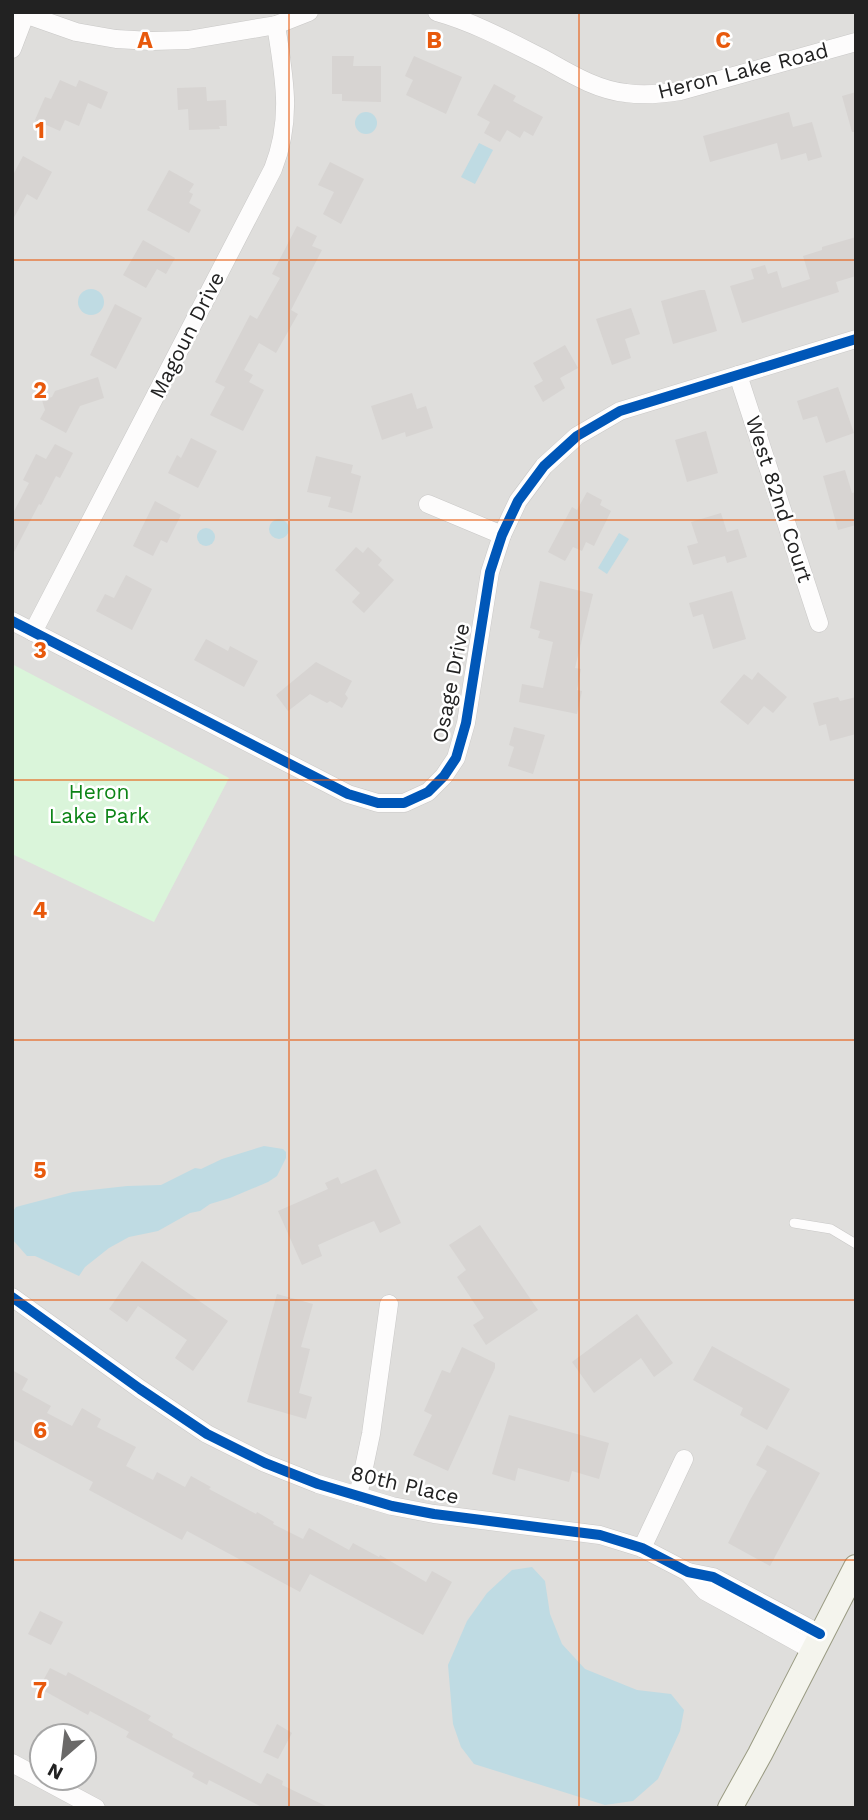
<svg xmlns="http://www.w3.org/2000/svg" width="868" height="1820" viewBox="0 0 868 1820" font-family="'Work Sans',sans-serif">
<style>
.residential{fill:#dfdedc;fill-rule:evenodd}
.park{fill:#daf5da}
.water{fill:#bfdbe3}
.building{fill:#d7d4d2}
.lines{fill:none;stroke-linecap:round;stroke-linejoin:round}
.lane-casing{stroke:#c9c8c7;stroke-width:10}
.street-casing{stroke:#c9c8c7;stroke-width:19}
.secondary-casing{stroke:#999a82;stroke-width:26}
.lane{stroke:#fdfcfc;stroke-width:9}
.street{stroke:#fdfcfc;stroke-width:18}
.secondary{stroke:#f4f4ed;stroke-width:24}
.cycleway-casing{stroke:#fff;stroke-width:15}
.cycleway{stroke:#0057b8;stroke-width:10}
.grid{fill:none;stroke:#e8590c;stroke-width:2;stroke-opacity:0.55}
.labels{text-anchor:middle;stroke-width:5;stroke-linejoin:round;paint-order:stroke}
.street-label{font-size:21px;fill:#222;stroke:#fff}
.park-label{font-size:21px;fill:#0c8416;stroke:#fff}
.grid-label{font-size:23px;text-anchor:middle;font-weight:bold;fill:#e8590c;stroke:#fff;stroke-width:5;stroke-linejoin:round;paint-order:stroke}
</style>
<rect width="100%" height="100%" fill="#f0eeeb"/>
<path class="residential" d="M12 12H856V1808H12ZM42 1736H84V1778H42Z"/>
<path class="park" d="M12 664 229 778 154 922 12 854Z"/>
<g class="water">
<circle cx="366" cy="123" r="11"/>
<path d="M479 143 493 150 475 184 461 177Z"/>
<circle cx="91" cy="302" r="13"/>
<circle cx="279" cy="529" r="10"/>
<circle cx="206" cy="537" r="9"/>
<path d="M619 533 629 539 607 574 598 568Z"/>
<path d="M264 1146 283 1149 286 1152V1158L277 1176 268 1182 230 1198 210 1204 200 1211 190 1213 158 1231 129 1237 109 1248 85 1267 79 1276 35 1256H27L12 1239V1213L16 1207 73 1192 127 1186 161 1185 195 1168 201 1169 222 1159Z"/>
<path d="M532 1567 545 1581 550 1614 562 1644 585 1669 637 1690 671 1694 684 1710 680 1731 658 1779 633 1801 605 1805 474 1764 461 1747 453 1724 448 1665 467 1621 487 1593 512 1570Z"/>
</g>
<g class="building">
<path d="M332 56H354L353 66H381V102L342 101V94H332Z"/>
<path d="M414 56 462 77 446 114 406 95 413 80 405 76Z"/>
<path d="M60 80 76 87 79 80 108 92 101 109 88 103 79 126 65 120 60 131 35 120 45 97 51 99Z"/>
<path d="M494 84 516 96 513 101 543 117 533 136 524 131 520 138 507 130 500 142 484 133 490 122 477 115Z"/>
<path d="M206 87 207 101 226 100 227 126H219L220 129 189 130 188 109 178 110 177 88Z"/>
<path d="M856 92V132H852L842 96Z"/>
<path d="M789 112 793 127 812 122 822 157 808 161 806 153 781 160 777 143 710 162 703 136Z"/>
<path d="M23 156 52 172 37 200 27 194 12 221V177Z"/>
<path d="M330 162 364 179 341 224 323 214 334 192 318 185Z"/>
<path d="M169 170 194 184 189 192 193 194 189 203 201 210 189 233 147 210Z"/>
<path d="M297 226 317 236 312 246 322 250 291 310 298 314 276 353 259 343 244 370 253 375 249 382 264 390 243 431 210 415 225 387 215 382 250 315 257 319 280 278 272 274Z"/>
<path d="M856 237V276L836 282 839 292 742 323 730 286 754 279 751 269 765 265 768 274 777 271 782 288 810 279 803 256 822 250V247Z"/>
<path d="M143 240 175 258 166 274 157 269 146 288 123 275Z"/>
<path d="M700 290H705L717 331 673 344 661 301Z"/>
<path d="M115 304 142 318 116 369 90 355Z"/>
<path d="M631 308 640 334 625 339 631 358 612 365 596 319Z"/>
<path d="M565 345 578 368 560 378 565 388 543 402 534 386 543 381 533 363Z"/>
<path d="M98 377 104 398 80 406 66 433 40 419 45 410 42 400 52 397 55 391Z"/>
<path d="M838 387 854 433 826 443 817 416 803 420 797 401Z"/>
<path d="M412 393 417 409 426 406 433 428 406 437 405 432 382 440 371 406Z"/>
<path d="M706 431 718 473 687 482 675 440Z"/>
<path d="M191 438 217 451 198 488 168 473 177 455 181 458Z"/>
<path d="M55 444 73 453 60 478 56 476 41 505 39 504 12 556V515L29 483 23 480 36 454 46 459Z"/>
<path d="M316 456 353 465 351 473 361 476 352 513 328 507 331 497 307 492Z"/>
<path d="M845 470 852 493 856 492V525L838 530 823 476Z"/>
<path d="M587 492 602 500 600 505 611 511 594 546 586 542 582 551 573 547 565 561 548 552 572 507 577 510Z"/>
<path d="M155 501 181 515 167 543 161 540 153 556 133 546Z"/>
<path d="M721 513 727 532 738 529 747 557 727 563 725 556 693 565 687 546 698 543 691 522Z"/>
<path d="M356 547 363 553 368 547 382 560 378 565 394 580 364 613 352 602 360 593 335 570Z"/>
<path d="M126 575 152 589 132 630 96 611 105 594 114 598Z"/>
<path d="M540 581 593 594 575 668 581 669 577 690 582 691 577 714 519 702 522 684 543 688 553 642 538 638 540 631 530 628Z"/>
<path d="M732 591 746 639 713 649 703 614 693 617 689 603Z"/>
<path d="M206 639 228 651 230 646 258 661 244 687 194 660Z"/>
<path d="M316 662 352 681 345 694 348 698 342 708 330 701 327 703 310 694 288 711 276 695Z"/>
<path d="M758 672 787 697 773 713 764 706 748 725 720 702 744 674 752 680Z"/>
<path d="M838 697 840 701 856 697V734L830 741 826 724 819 726 813 703Z"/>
<path d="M514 727 545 735 533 774 508 766 514 747 509 745Z"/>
<path d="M376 1169 401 1223 380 1233 374 1221 345 1233 318 1245 322 1256 302 1265 278 1211 328 1189 325 1183 338 1177 341 1184Z"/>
<path d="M480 1225 538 1310 486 1345 473 1325 484 1318 457 1277 466 1270 449 1245Z"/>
<path d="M142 1261 228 1321 193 1371 175 1358 187 1340 138 1306 127 1322 109 1309Z"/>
<path d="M277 1294 313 1304 301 1347 310 1349 299 1393 312 1397 306 1419 247 1402Z"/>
<path d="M637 1314 673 1363 654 1377 641 1358 594 1393 572 1362Z"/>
<path d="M712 1346 790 1389 767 1430 740 1415 743 1408 693 1380Z"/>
<path d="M462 1347 495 1363V1368L448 1471 413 1455 432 1415 424 1411 442 1370 450 1373Z"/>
<path d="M12 1370 28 1379 22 1390 51 1406 47 1413 72 1426 82 1408 101 1419 97 1427 136 1447 126 1466 153 1480 157 1472 185 1487 191 1476 211 1487 209 1489 256 1514 257 1512 274 1522 273 1524 303 1539 309 1528 349 1550 353 1543 379 1557 380 1555 426 1582 432 1571 452 1582 423 1635 310 1574 300 1592 187 1531 182 1540 89 1490 93 1482 12 1439Z"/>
<path d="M509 1415 609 1443 599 1479 572 1471 569 1482 518 1468 515 1481 492 1474Z"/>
<path d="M767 1445 820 1473 770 1566 728 1543 750 1500 767 1471 756 1465Z"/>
<path d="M40 1611 63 1622 51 1645 28 1634Z"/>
<path d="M50 1668 66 1676 68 1672 151 1716 148 1720 173 1734 172 1737 261 1784 267 1773 283 1781 282 1785 330 1808H264L209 1780 207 1785 192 1777 194 1773 126 1737 129 1732 90 1711 88 1715 39 1688Z"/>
<path d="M277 1724 292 1733 278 1759 263 1752Z"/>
</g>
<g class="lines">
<g class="lane-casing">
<path id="lane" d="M794 1223 831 1229 856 1244"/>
</g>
<g class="street-casing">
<g id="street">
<path d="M19 12 76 32 116 39 152 41 188 40 276 25 309 12"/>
<path d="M437 12C476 23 510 42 546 60 571 74 597 90 626 93 644 96 662 94 680 91L856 42"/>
<path d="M12 49 25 15"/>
<path d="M738 375 819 623"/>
<path d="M428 504 502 535"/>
<path d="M12 621 348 794 378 803H404L428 792 444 776 456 758 466 723 490 572 502 535 518 501 544 466 577 436 620 411 856 339"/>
<path d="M33 632 273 169C293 118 284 77 276 25"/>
<path d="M12 1297 140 1389 207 1434 265 1463 318 1484 392 1506 434 1514 600 1535 642 1548 688 1572 713 1577 820 1634"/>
<path d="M358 1496 371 1434 389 1304"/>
<path d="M642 1548 684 1459"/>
<path d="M688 1572 705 1591 812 1650"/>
<path d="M12 1763 96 1808"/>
</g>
</g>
<g class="secondary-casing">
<path id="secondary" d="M730 1808 760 1754 856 1567"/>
</g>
<use href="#lane" class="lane"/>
<use href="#street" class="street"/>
<use href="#secondary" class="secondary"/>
<g class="cycleway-casing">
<g id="cycleway">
<path d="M12 621 348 794 378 803H404L428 792 444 776 456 758 466 723 490 572 502 535 518 501 544 466 577 436 620 411 856 339"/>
<path d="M12 1297 140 1389 207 1434 265 1463 318 1484 392 1506 434 1514 600 1535 642 1548 688 1572 713 1577 820 1634"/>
</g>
</g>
<use href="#cycleway" class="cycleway"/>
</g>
<path class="grid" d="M289 12V1808M579 12V1808M12 260H856M12 520H856M12 780H856M12 1040H856M12 1300H856M12 1560H856"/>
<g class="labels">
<g class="street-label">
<text transform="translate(743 71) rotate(-14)" y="7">Heron Lake Road</text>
<text transform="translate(187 335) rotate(-63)" y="7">Magoun Drive</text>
<text transform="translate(779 499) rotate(72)" y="7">West 82nd Court</text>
<text transform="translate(451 683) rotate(-79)" y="7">Osage Drive</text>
<text transform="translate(405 1485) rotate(13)" y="7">80th Place</text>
</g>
<g class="park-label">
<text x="99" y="799">Heron<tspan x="99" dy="24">Lake Park</tspan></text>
</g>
</g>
<g class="grid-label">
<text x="145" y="48">A</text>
<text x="434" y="48">B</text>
<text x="723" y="48">C</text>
<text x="40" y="138">1</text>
<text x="40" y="398">2</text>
<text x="40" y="658">3</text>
<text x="40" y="918">4</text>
<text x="40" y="1178">5</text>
<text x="40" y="1438">6</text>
<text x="40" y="1698">7</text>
</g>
<rect width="868" height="1820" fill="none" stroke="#222222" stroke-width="28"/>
<g transform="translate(63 1757) rotate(208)"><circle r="33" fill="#ffffff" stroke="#a7a7a7" stroke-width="2"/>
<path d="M0-5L12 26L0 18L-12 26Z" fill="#6a6968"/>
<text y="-10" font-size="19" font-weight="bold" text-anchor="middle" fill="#222222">N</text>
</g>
</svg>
